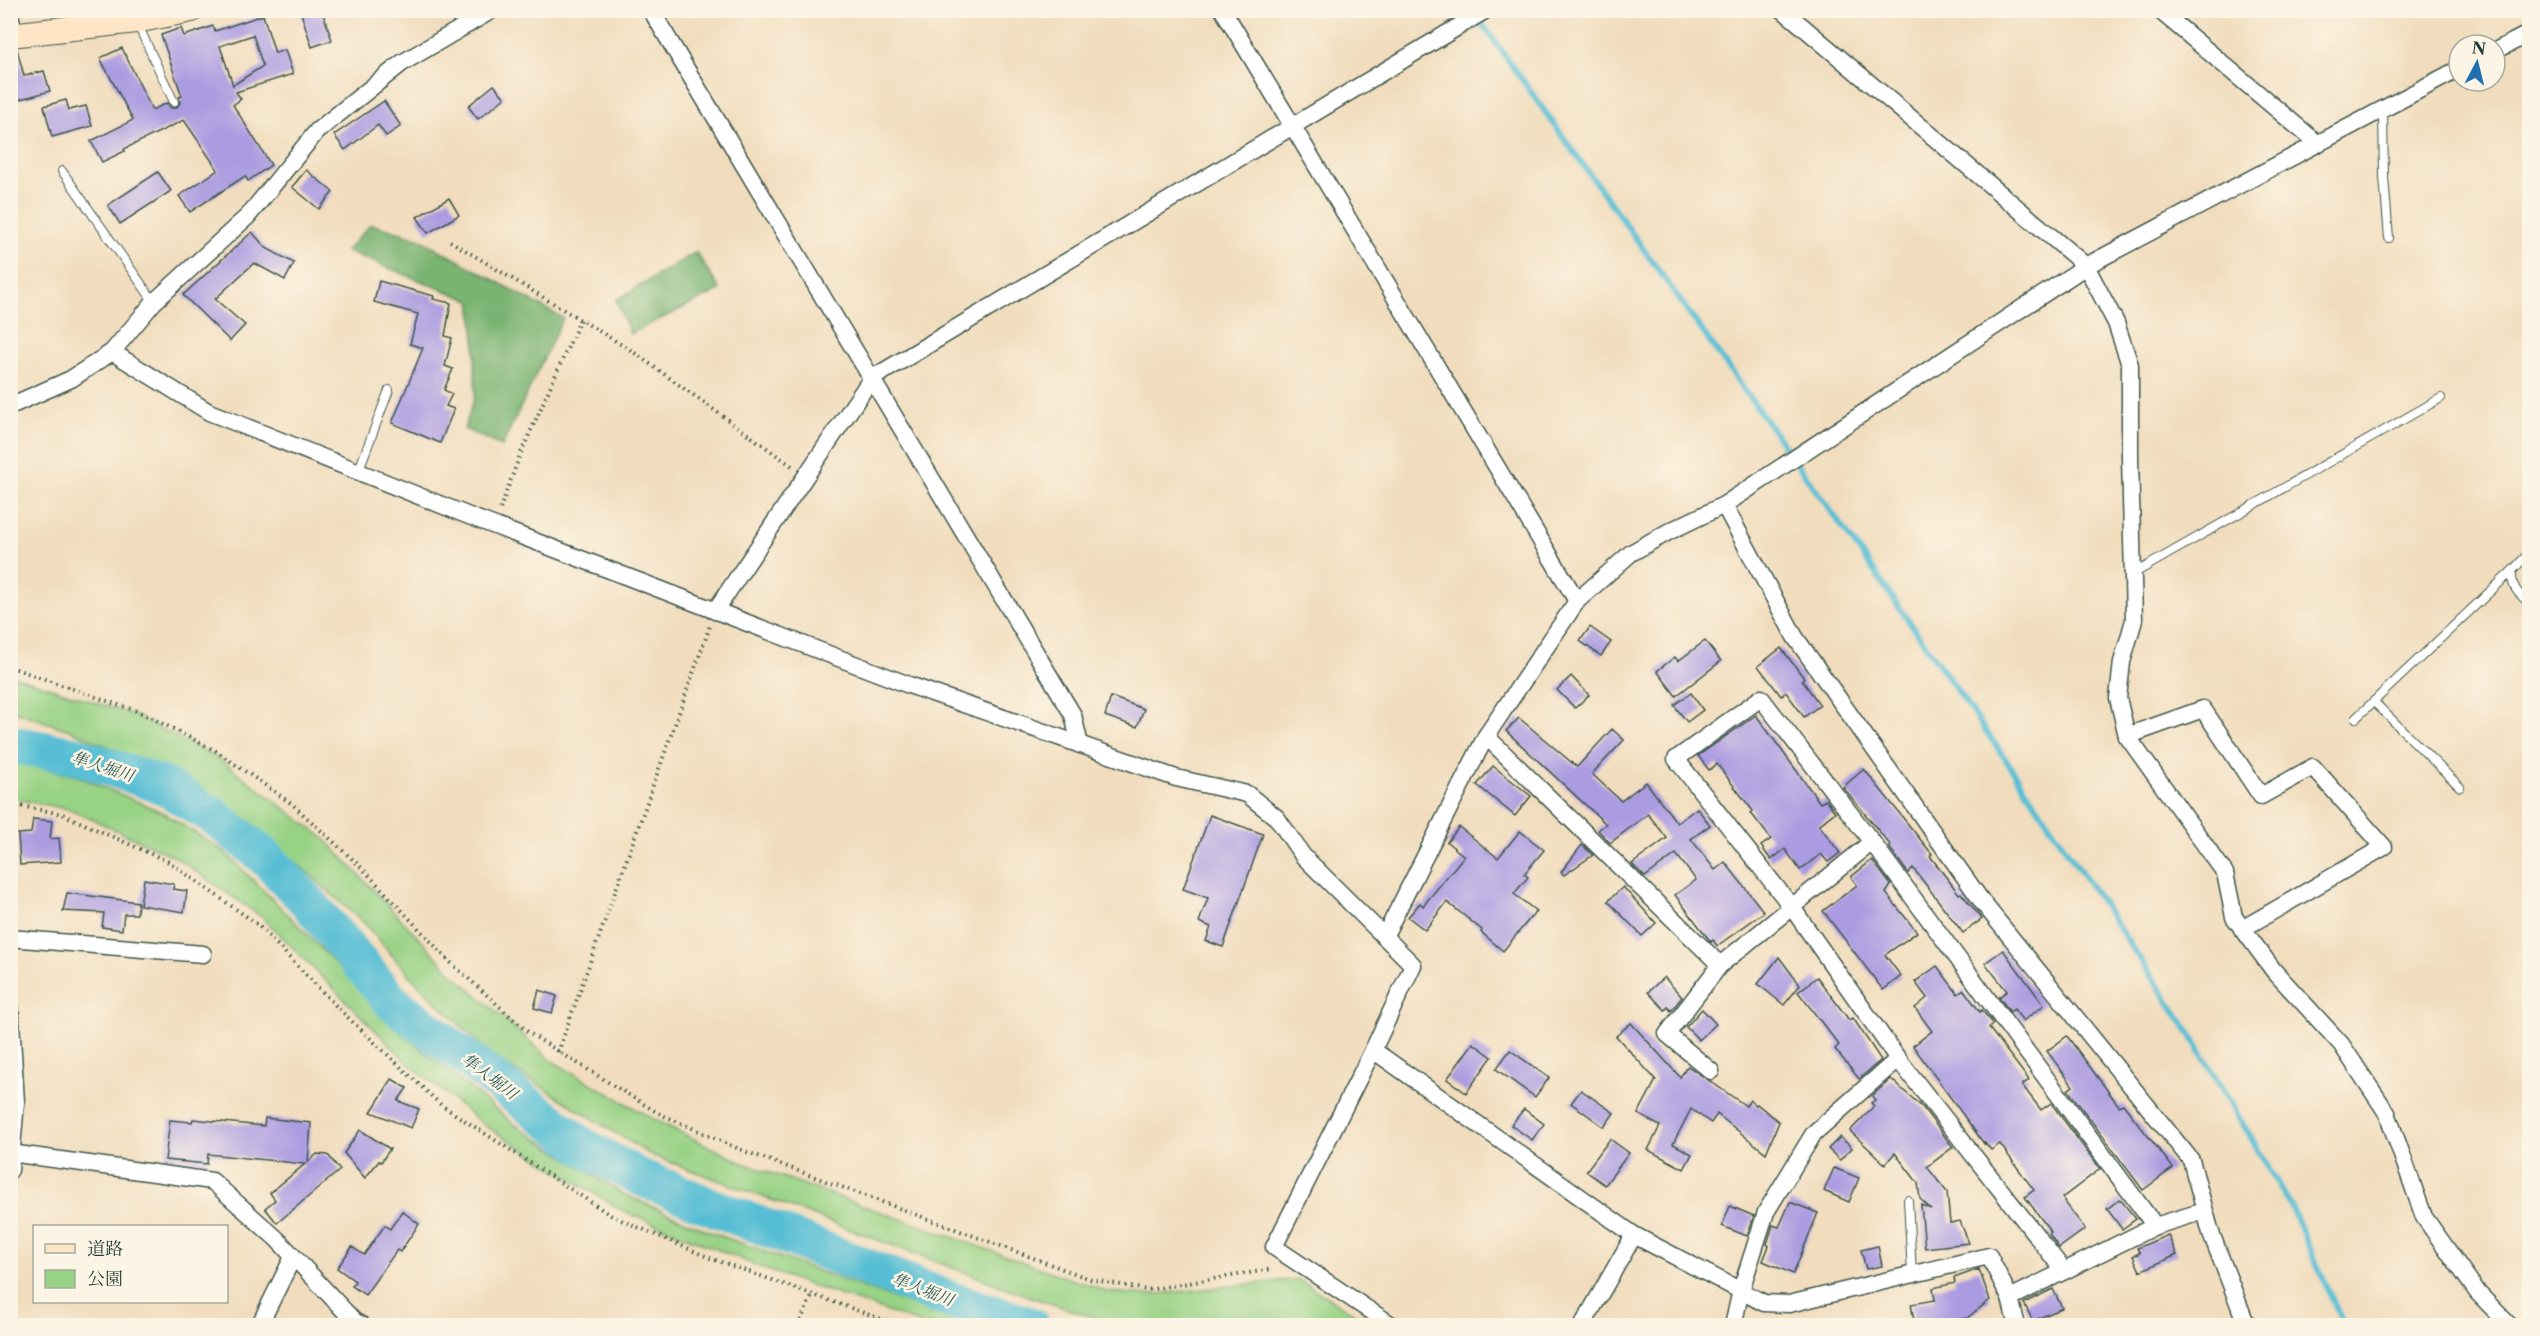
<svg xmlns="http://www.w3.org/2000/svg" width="2540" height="1336" viewBox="0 0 2540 1336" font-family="'Libre Caslon Text','Noto Serif JP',serif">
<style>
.green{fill:#98d285;stroke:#5c885c;stroke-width:1.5}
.forest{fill:#7ab472;stroke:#4c7853;stroke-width:1.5}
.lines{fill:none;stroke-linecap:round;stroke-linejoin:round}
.stream{stroke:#57bed4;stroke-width:6}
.river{stroke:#57bed4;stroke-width:38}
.building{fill:#ab9be1;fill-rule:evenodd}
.lane-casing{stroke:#3e5549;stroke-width:10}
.street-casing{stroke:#3e5549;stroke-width:19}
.secondary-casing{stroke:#3e5549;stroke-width:26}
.path{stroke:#3e5549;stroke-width:4;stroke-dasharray:1.5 4.5;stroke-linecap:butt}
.lane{stroke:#fff;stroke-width:8}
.street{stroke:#fff;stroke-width:16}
.secondary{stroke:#fde5c5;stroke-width:24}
.labels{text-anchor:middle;stroke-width:5;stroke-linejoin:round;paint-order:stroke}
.water-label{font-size:16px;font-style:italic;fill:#2d5d5c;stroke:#fcf5e5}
</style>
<rect width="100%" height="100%" fill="#fcf5e5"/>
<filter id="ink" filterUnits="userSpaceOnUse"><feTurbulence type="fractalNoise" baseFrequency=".0167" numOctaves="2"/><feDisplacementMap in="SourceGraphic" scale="12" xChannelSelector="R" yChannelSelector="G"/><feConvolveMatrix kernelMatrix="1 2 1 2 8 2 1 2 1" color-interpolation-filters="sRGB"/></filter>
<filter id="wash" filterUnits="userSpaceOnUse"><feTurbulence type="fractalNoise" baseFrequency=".008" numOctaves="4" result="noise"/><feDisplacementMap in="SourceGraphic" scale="24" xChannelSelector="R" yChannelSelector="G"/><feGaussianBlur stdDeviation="1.35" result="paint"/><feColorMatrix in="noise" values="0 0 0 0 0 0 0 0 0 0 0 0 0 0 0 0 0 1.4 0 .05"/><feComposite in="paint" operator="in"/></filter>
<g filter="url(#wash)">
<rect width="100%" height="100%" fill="#f1ddbd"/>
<g class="green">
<path d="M11 675 134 715 218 758 325 839 451 972 552 1061 655 1120 745 1164 1108 1292 1148 1295 1298 1279 1372 1325H1118L1031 1297 651 1155 492 1056 412 978 364 923 292 859 172 775 72 731 11 710Z"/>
<path d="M11 761 77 776 162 812 224 851 316 943 400 1032 514 1124 623 1194 716 1234 967 1325H925L770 1271 621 1210 484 1125 410 1065 263 918 175 857 72 810 11 798Z"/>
</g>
<g class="forest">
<path d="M371 224 418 238 563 318 502 446 464 429 475 396V340L471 301 346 251Z"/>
<path d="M696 252 720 290 630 334 616 300Z"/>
</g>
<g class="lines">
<path class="stream" d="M1478 18 1866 560 2004 757 2187 1029 2291 1206 2344 1326"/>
<path class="river" d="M10 744 77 756 164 786 213 816 265 857 308 902 393 1003 584 1147 637 1176 700 1202 942 1297 1031 1326"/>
</g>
<g id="blocks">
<g class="building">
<path d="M300 10H322L332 40 312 47Z"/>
<path d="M263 15 275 53 285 50 293 74 236 92 241 99 233 105 271 165 248 181 245 176 190 212 179 196 218 170 184 120 124 149 125 151 102 162 91 141 133 120 100 58 122 48 152 110 167 103 171 108H176L180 103 179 97 182 96 161 35 181 28 184 36 213 26 215 31ZM253 35 263 66 233 85 220 46Z"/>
<path d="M10 49H17L24 76 44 71 50 91 10 102Z"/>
<path d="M494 85 505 98 478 119 468 106Z"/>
<path d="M66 100 69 110 86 106 92 126 52 137 44 106Z"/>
<path d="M384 101 401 126 386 136 378 125 345 150 334 135Z"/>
<path d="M306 170 333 192 319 209 292 187Z"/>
<path d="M158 172 171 191 120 224 108 205Z"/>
<path d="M449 198 459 215 428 233 417 217Z"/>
<path d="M252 232 266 248 294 263 285 280 254 263 215 299 245 325 230 341 183 295Z"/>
<path d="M379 281 434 296 433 299 451 303 445 336 452 338 445 366 453 369 444 390 452 394 446 406 454 409 440 443 392 423 423 348 410 344 418 314 374 302Z"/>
<path d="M1590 627 1611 642 1601 656 1580 641Z"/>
<path d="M1705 641 1721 661 1676 696 1657 671 1675 657 1678 661Z"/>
<path d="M1781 648 1804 678 1802 680 1820 705 1804 717 1786 692 1781 696 1758 666Z"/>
<path d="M1571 676 1589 695 1575 708 1557 690Z"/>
<path d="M1691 693 1703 710 1687 722 1674 705Z"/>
<path d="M1111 697 1144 709 1137 727 1105 716Z"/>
<path d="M1756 715 1820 803 1826 800 1835 812 1819 825 1840 853 1828 862 1821 854 1800 870 1785 849 1771 860 1761 846 1771 839 1751 813 1753 811 1717 764 1709 770 1698 756Z"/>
<path d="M1519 718 1577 767 1612 729 1624 740 1592 774 1621 801 1646 782 1677 823 1697 808 1710 825 1691 839 1715 870 1725 862 1764 912 1717 946 1713 940 1711 942 1675 895 1696 880 1676 854 1645 877 1632 864 1667 838 1648 814 1610 843 1598 830 1606 824 1506 731Z"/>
<path d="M1493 766 1531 796 1515 816 1477 785Z"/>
<path d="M1864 769 1932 854 1930 856 1959 894 1961 893 1982 919 1963 933 1913 868 1908 873 1889 847 1891 846 1843 787Z"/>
<path d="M1210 815 1263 834 1223 947 1206 941 1211 927 1199 922 1208 898 1183 889Z"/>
<path d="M33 819 52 821 50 839 59 838 61 862 20 865 18 834 31 833Z"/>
<path d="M1459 827 1498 858 1520 831 1544 850 1524 874 1528 877 1514 894 1536 911 1503 951 1481 932 1482 930 1447 902 1425 930 1408 917 1420 903 1423 906 1464 856 1447 842Z"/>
<path d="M1582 845 1593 855 1564 875 1561 872Z"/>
<path d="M1872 860 1891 885 1886 893 1917 932 1885 955 1901 976 1883 990 1823 911 1857 885 1851 877Z"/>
<path d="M144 879 174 884 173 889 187 891 184 912 140 905Z"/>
<path d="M1623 887 1656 923 1642 936 1608 901Z"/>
<path d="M67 893 138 902 137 914H124L122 930 102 927 104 913 63 911Z"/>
<path d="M2003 950 2044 1005 2023 1021 2014 1009 2010 1012 1999 997 2007 991 1985 963Z"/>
<path d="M1779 957 1800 985 1784 1005 1758 984Z"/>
<path d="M1937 966 1958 994 1964 990 1980 1012 1982 1010 1993 1024 1989 1028 2029 1080 2022 1085 2041 1110 2051 1103 2100 1169 2062 1198 2085 1229 2059 1248 2049 1234 2051 1232 2025 1197 2034 1190 2000 1144 1991 1150 1984 1141 1985 1145 1913 1046 1932 1031 1915 1008 1927 998 1915 982Z"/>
<path d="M1664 977 1682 997 1671 1011 1668 1007 1665 1010 1648 992Z"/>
<path d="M1817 977 1849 1020 1853 1018 1881 1060 1859 1079 1835 1049 1839 1045 1798 992Z"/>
<path d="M539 990 557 996 552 1013 534 1008Z"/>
<path d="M1702 1009 1716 1024 1699 1040 1686 1027Z"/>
<path d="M1631 1023 1680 1077 1688 1066 1746 1106 1750 1100 1756 1105 1757 1104 1779 1122 1766 1153 1717 1114 1711 1123 1691 1109 1673 1144 1692 1154 1684 1169 1648 1150 1660 1126 1638 1114 1656 1080 1616 1036Z"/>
<path d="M2067 1036 2119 1106 2123 1104 2173 1168 2143 1190 2068 1090 2073 1086 2047 1051Z"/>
<path d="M1473 1043 1492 1057 1466 1093 1447 1079Z"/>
<path d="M1510 1050 1549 1078 1535 1097 1496 1069Z"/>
<path d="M392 1079 407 1088 398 1101 419 1109 411 1128 371 1112Z"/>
<path d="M1891 1079 1923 1108 1953 1147 1927 1167 1947 1192 1950 1223 1960 1221 1969 1243 1925 1248 1921 1205 1931 1209 1920 1199 1918 1183 1895 1153 1885 1164 1850 1131 1874 1106 1871 1103 1875 1100 1872 1096Z"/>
<path d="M1581 1090 1614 1113 1604 1127 1571 1103Z"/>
<path d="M1524 1109 1544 1124 1532 1140 1511 1125Z"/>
<path d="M265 1118 311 1123 308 1162 317 1154 328 1155 340 1170 277 1223 265 1208 275 1200 270 1193 305 1164 208 1154 207 1164 165 1160 170 1120 192 1122 193 1119 264 1126Z"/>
<path d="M360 1130 390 1149 381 1162 379 1161 365 1178 344 1153Z"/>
<path d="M1840 1137 1852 1148 1840 1160 1828 1149Z"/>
<path d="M1610 1139 1629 1153 1605 1185 1586 1171Z"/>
<path d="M1834 1168 1859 1178 1849 1202 1824 1191Z"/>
<path d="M2120 1199 2136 1219 2122 1229 2107 1209Z"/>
<path d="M1790 1202 1818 1213 1793 1274 1763 1261 1769 1246 1767 1244 1773 1225 1779 1227Z"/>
<path d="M1730 1206 1754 1216 1747 1236 1722 1226Z"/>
<path d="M402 1211 419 1224 400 1252 397 1250 365 1295 352 1286 355 1281 337 1268 352 1247 364 1255 385 1225 390 1229Z"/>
<path d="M2168 1235 2177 1255 2140 1271 2133 1256 2140 1253 2137 1248Z"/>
<path d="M1878 1246 1882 1266 1866 1269 1861 1250Z"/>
<path d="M1979 1269 1990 1300 1967 1318 1915 1326 1911 1304 1935 1300 1933 1288 1955 1283 1954 1278Z"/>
<path d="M2053 1289 2062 1308 2033 1321 2024 1303Z"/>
</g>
</g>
</g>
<g filter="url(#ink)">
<use href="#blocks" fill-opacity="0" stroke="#3e5549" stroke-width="1.5"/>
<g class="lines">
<g class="lane-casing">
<g id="lane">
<path d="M137 23 174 102"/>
<path d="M2383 109 2384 177 2389 238"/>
<path d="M62 171 154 302"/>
<path d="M358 472 389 390"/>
<path d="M2512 571C2511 588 2518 593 2530 604"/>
<path d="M2133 574 2441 398"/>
<path d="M2374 702 2460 787"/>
<path d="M2356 718 2512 571 2530 552"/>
<path d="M1908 1200 1912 1274"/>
</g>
</g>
<g class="street-casing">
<g id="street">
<path d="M651 10 1073 715 1080 745"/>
<path d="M1223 10 1577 601"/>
<path d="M1783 10 2086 266 2116 323 2130 365V456L2134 620 2122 662 2118 698 2127 736 2225 873 2234 917 2274 971 2341 1044 2387 1113 2424 1217 2478 1293 2510 1326"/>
<path d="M2159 10 2317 143"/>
<path d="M10 13 14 34"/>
<path d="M2495 51 2530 33"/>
<path d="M112 352 209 412 469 516 909 685 1176 778 1247 794 1277 818 1303 856 1413 965 1373 1050 1274 1247 1393 1326"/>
<path d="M10 406 71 379 112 352 154 302 248 216 317 131 402 63 492 10"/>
<path d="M1724 505 1795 637 1983 903 2191 1160 2211 1233 2247 1326"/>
<path d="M715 611 871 379 1486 10"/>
<path d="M1486 736 1720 965 1872 842"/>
<path d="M2127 736 2203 709 2261 796 2313 767 2384 847 2242 929"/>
<path d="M1384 937 1486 736 1577 601 1631 553 1668 532 1724 505 2086 266 2459 69"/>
<path d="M10 938 203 954"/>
<path d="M10 1005 16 1102 10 1170"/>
<path d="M1373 1050 1634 1235 1764 1303 1789 1304 1989 1256 2010 1298"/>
<path d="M1711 1071 1667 1034 1720 965"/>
<path d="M10 1153 212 1181 277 1239 354 1321 363 1326"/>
<path d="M2064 1271 1898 1059 1791 906 1676 759 1761 698 1872 842 2155 1226 2204 1211"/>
<path d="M259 1326 293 1257"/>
<path d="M1582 1326 1634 1235"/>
<path d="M1733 1326 1741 1290 1766 1212 1814 1133 1898 1059"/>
<path d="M2017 1326 2010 1298 2155 1226"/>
</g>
</g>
<g class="secondary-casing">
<path id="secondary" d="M10 35 136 21 192 10"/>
</g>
<g class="path">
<path d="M450 241 632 351 792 466"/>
<path d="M500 509 520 455 580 320"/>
<path d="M10 667 142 713 216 751 292 804 363 869 450 962 529 1033 658 1113 739 1149 1090 1279 1147 1290 1273 1269"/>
<path d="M10 804 62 814 169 862 257 924 339 1009 441 1105 612 1216 710 1258 901 1326"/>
<path d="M558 1052 710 626"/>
<path d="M798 1326 813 1294"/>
</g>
<use href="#lane" class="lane"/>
<use href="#street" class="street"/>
<use href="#secondary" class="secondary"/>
</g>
</g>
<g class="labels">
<g class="water-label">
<text transform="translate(103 766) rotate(18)" y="6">隼人堀川</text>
<text transform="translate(490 1076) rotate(37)" y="6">隼人堀川</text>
<text transform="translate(923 1289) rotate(21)" y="6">隼人堀川</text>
</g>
</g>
<rect width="2540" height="1336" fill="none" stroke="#fcf5e5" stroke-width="36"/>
<rect x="33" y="1225" width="195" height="78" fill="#fcf5e5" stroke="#a4ab9e" stroke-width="1.5"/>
<rect x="45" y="1244" width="30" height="9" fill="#fde5c5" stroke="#a4ab9e" stroke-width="1.5"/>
<text x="87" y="1255" font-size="18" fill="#1f3d34">道路</text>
<rect x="45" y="1270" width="30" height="18" fill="#98d285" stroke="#a4ab9e" stroke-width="1.5"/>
<text x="87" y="1285" font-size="18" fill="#1f3d34">公園</text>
<g transform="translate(2477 63) rotate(7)"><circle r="28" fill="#fcf5e5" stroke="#a4ab9e" stroke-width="1.5"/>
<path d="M0-4.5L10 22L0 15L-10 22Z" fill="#1f6fb2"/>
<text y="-9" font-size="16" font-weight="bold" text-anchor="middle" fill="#1f3d34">N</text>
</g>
</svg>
